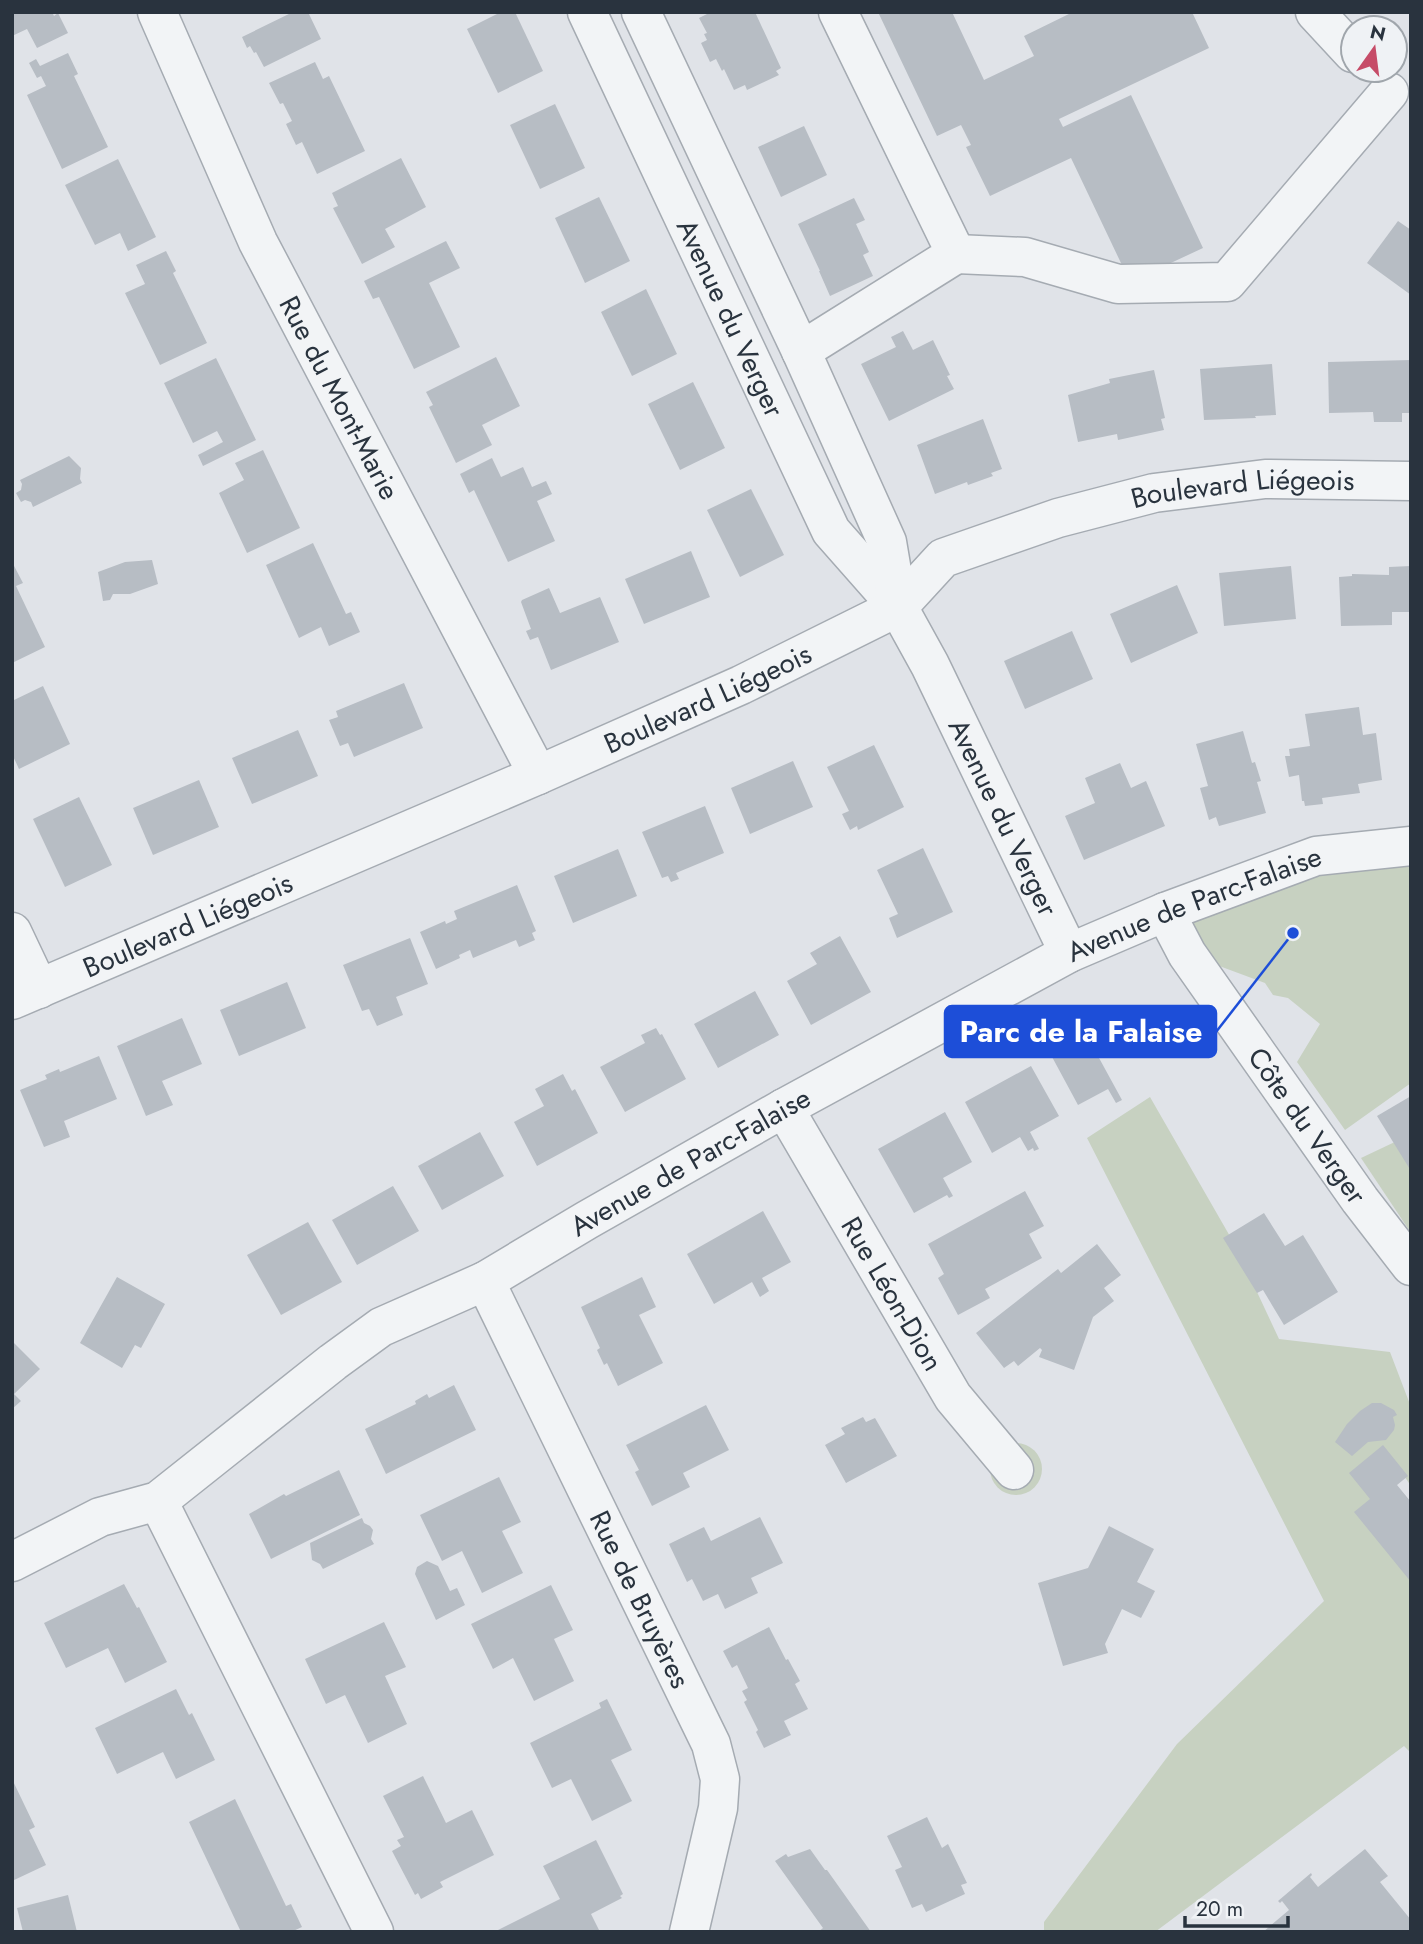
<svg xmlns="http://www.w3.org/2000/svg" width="1423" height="1944" viewBox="0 0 1423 1944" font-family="Jost,sans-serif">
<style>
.green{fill:#c7d1c1}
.building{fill:#b7bdc4}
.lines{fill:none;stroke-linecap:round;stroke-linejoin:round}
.minor-casing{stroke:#a5abb2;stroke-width:41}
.minor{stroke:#f2f4f6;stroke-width:38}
.labels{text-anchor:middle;stroke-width:6;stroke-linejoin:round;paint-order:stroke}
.street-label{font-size:28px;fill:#29333e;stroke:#eff2f5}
.leader{fill:none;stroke:#1d4ed8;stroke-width:2.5}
.callout-dot{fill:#1d4ed8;stroke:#eff2f5;stroke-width:2.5}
.callout{fill:#1d4ed8;stroke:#1d4ed8;stroke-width:2.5}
.callout-label{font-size:30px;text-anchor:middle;font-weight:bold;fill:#fff}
</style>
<rect width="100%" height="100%" fill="#e0e3e8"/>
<g class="green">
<path d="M1411 846V1083L1345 1130 1297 1062 1320 1024 1288 998 1273 995 1265 983 1187 954 1165 912Z"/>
<path d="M1150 1097 1235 1245 1279 1339 1390 1352 1411 1407V1486L1400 1470 1381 1469 1411 1537V1753L1404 1746 1155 1932H1044V1922L1177 1744 1324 1601 1087 1138Z"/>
<path d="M1399 1140 1411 1161V1233L1361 1158Z"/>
<circle cx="1016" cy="1469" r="26"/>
</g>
<g class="building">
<path d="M12 12H52L54 16 58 13 68 33 37 48 27 29 12 36Z"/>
<path d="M293 12H308L321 39 264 67 256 52 254 53 250 46 247 48 242 37Z"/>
<path d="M501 12H515L543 71 498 93 467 29Z"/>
<path d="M711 12H755L781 68 776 71 779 75 747 90 745 85 734 90 724 69 722 71 716 59 710 62 701 43 707 40 704 34 707 33 699 18Z"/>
<path d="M878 12H952L984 80 1034 56 1024 36 1073 12H1192L1209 48 1059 119 1063 127 1131 95 1203 248 1130 282 1071 158 990 196 966 147 971 145 961 125 937 136Z"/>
<path d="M68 53 78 74 74 76 108 147 62 169 27 95 46 86 41 76 37 78 29 63 36 59 40 66Z"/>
<path d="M315 62 323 79 329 76 365 151 317 174 302 142 296 145 286 124 292 121 283 103 280 104 269 83Z"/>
<path d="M555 104 585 168 540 189 510 125Z"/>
<path d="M804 126 827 175 781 197 758 147Z"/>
<path d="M401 158 426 207 385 229 395 247 362 264 333 208 338 206 332 193Z"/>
<path d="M118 159 156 237 128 251 120 233 95 245 65 185Z"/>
<path d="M599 197 630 261 585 283 555 218Z"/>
<path d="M854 198 865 220 856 224 869 252 863 255 873 276 830 296 819 271H820L798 224Z"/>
<path d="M1398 221 1411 230V295L1367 263Z"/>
<path d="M446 241 460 268 429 283 460 347 414 369 379 297 373 299 364 281Z"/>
<path d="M166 251 176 271 173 273 207 343 160 365 125 293 145 284 136 265Z"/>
<path d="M646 289 677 354 632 376 601 312Z"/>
<path d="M903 331 913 350 933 340 950 375 947 376 954 389 889 421 861 364 896 347 891 337Z"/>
<path d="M496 357 520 406 482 425 492 445 456 463 429 407 433 405 426 392Z"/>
<path d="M216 358 256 440 203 466 198 455 223 442 217 431 193 443 164 383Z"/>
<path d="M1411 360V413H1402V422H1374L1373 412 1329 413 1328 362Z"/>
<path d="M1272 364 1276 415 1255 416 1256 418 1204 420 1200 369Z"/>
<path d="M1154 370 1165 418 1161 419 1164 430 1118 440 1117 434 1078 442 1068 395 1110 383 1109 379Z"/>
<path d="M693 382 725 448 680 470 648 404Z"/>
<path d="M983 419 1002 469 991 473 993 476 968 485 967 482 935 494 917 445Z"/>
<path d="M263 450 300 528 247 553 219 493 244 480 235 463Z"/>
<path d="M69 456 81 468 80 479 82 483 33 507 31 502 25 500 21 502 16 493 21 490 22 484 20 480Z"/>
<path d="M492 458 501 477 523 467 532 487 546 481 552 494 537 501 555 541 508 562 474 490 469 493 460 474Z"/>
<path d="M751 489 784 555 740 577 707 510Z"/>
<path d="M313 543 346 614 351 612 360 632 329 646 321 627 299 638 266 565Z"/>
<path d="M691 551 710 597 644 624 625 579Z"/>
<path d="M152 560 158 584 130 594H113L110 600 103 601 98 572 125 562Z"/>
<path d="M12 562 23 583 16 586 45 647 12 663Z"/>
<path d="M1291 566 1296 619 1224 626 1219 573Z"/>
<path d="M1411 566V612H1392V625L1341 626 1339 577 1352 576V574L1389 575V567Z"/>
<path d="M1177 585 1198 633 1131 663 1110 614Z"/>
<path d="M549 588 560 613 600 597 619 642 551 670 538 637 530 640 526 631 531 629 521 602 522 600Z"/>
<path d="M1072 631 1093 679 1025 709 1004 661Z"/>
<path d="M404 683 423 728 354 757 348 743 340 746 329 720 338 717 336 711Z"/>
<path d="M43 686 70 744 19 769 12 754V701Z"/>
<path d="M1359 707 1363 735 1376 733 1382 780 1358 784 1360 793 1322 798 1323 804 1305 806 1304 801H1302L1299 775 1289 777 1285 756H1290L1289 749 1310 746 1305 714Z"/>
<path d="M298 730 318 776 252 804 232 758Z"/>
<path d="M1243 731 1252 763 1255 762 1261 781 1257 782 1266 813 1219 826 1216 817 1209 820 1200 788 1208 786 1196 744Z"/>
<path d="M874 745 904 807 858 830 857 826 850 830 842 814 849 811 827 767Z"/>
<path d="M793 761 813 807 750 834 731 788Z"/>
<path d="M1120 763 1131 788 1146 781 1165 826 1084 860 1065 816 1095 803 1085 778Z"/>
<path d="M199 780 219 827 153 855 133 808Z"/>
<path d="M79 797 112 865 65 887 33 819Z"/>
<path d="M705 806 724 853 676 873 679 879 671 882 668 876 662 878 642 832Z"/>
<path d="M923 848 953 912 897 938 889 918 898 914 877 870Z"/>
<path d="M618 849 637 896 573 923 554 876Z"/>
<path d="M517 885 536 931 532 933 535 940 519 947 516 940 473 958 470 950 459 955 460 958 436 969 420 932 445 921 446 924 457 919 454 911Z"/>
<path d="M840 936 871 992 811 1025 787 981 817 964 810 953Z"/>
<path d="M410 938 428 984 396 997 403 1015 377 1026 369 1009 362 1011 343 965Z"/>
<path d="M287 982 306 1028 239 1056 220 1010Z"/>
<path d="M755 991 779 1035 718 1068 694 1024Z"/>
<path d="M182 1018 202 1064 162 1081 173 1105 146 1116 117 1046Z"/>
<path d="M656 1028 660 1035 662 1034 686 1079 625 1112 600 1067 645 1043 641 1035Z"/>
<path d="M1087 1036 1122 1100 1116 1103 1108 1089 1078 1105 1051 1055Z"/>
<path d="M99 1056 117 1099 64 1121 70 1137 44 1147 20 1090 47 1079 45 1075 59 1069 60 1072Z"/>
<path d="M1031 1066 1059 1116 1030 1132 1039 1149 1034 1151 1033 1148 1028 1151 1020 1137 992 1153 965 1102Z"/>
<path d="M563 1074 572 1091 575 1089 598 1133 537 1166 514 1122 544 1106 535 1089Z"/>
<path d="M1411 1096V1171L1377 1116Z"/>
<path d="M945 1112 972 1162 943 1178 953 1196 949 1198 947 1195 914 1213 878 1149Z"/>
<path d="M480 1132 504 1176 442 1210 418 1166Z"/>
<path d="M393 1186 419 1231 357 1265 332 1220Z"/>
<path d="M1025 1191 1044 1226 1029 1234 1042 1258 985 1289 990 1298 958 1315 938 1278 944 1274 928 1244Z"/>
<path d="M763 1211 791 1262 762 1278 769 1291 760 1297 752 1282 714 1304 687 1254Z"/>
<path d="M1264 1213 1285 1246 1303 1235 1338 1292 1284 1325 1263 1290 1257 1293 1223 1238Z"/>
<path d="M308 1222 342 1282 281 1315 247 1255Z"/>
<path d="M1097 1244 1121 1275 1104 1288 1114 1301 1093 1317 1074 1370 1039 1357 1042 1350 1040 1348 1018 1366 1014 1361 1004 1368 976 1333 1058 1269 1061 1273Z"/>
<path d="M117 1277 165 1304 141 1348 135 1345 122 1368 80 1343Z"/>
<path d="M642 1277 656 1307 639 1315 663 1363 618 1386 607 1363 604 1365 597 1350 600 1348 581 1307Z"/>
<path d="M12 1341 40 1369 14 1394 21 1401 12 1409Z"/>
<path d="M454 1385 476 1430 386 1474 365 1429 416 1404 415 1401 427 1394 429 1398Z"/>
<path d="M1372 1403H1381L1394 1410 1397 1415 1393 1417 1395 1425 1394 1430 1386 1440 1368 1442 1352 1456 1335 1442 1347 1424 1360 1411Z"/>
<path d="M706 1405 729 1450 683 1473 690 1487 652 1506 635 1472 639 1470 626 1445Z"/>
<path d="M863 1417 866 1422 875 1418 897 1456 846 1483 825 1445 845 1434 841 1428Z"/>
<path d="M1383 1445 1408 1476 1397 1485 1411 1502V1582L1354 1512 1370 1499 1349 1473Z"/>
<path d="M339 1470 360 1515 271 1559 249 1514 284 1494 286 1496Z"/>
<path d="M499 1477 521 1522 502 1531 523 1573 482 1593 462 1551 442 1561 420 1515Z"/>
<path d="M760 1517 783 1563 751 1578 758 1593 725 1609 718 1594 703 1601 692 1579 687 1582 669 1544 704 1527 711 1541Z"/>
<path d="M362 1518 364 1523 370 1526 373 1530 371 1539 374 1544 323 1569 320 1564 312 1560 310 1543Z"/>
<path d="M1109 1526 1154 1549 1137 1582 1155 1591 1141 1618 1122 1609 1105 1644 1108 1653 1063 1666 1038 1583 1088 1568Z"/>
<path d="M427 1561 438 1566 450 1591 457 1588 465 1605 436 1620 415 1574 417 1567Z"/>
<path d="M124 1584 137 1608 139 1607 167 1662 125 1683 108 1648 66 1668 44 1623Z"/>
<path d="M551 1585 573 1630 554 1639 574 1681 534 1701 513 1658 493 1669 471 1624Z"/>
<path d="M384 1622 406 1667 385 1676 407 1724 368 1743 345 1695 326 1704 305 1659Z"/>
<path d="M769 1627 786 1660 788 1659 800 1681 795 1684 808 1709 784 1721 791 1735 764 1748 756 1732 758 1730 744 1702 747 1700 742 1691 748 1688 737 1665 732 1668 723 1651Z"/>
<path d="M176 1689 189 1715 192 1713 215 1760 176 1779 163 1752 117 1774 95 1728Z"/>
<path d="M607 1699 632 1750 611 1760 632 1801 592 1821 571 1779 552 1788 530 1743 601 1708 599 1703Z"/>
<path d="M423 1776 446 1823 472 1810 494 1855 440 1882 443 1887 421 1899 418 1893 415 1895 392 1851 401 1846 397 1840 404 1837 383 1796Z"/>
<path d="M12 1779 35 1827 29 1830 46 1865 12 1881Z"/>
<path d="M235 1799 286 1906 291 1904 302 1927 291 1932H241L189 1822Z"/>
<path d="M927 1817 942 1848 948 1844 967 1883 961 1885 965 1894 926 1912 922 1904 912 1908 895 1870 902 1867 887 1836Z"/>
<path d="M596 1840 623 1894 620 1896 622 1898 591 1914 600 1932H494L560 1899 543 1866Z"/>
<path d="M810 1849 825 1870H827L871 1932H818L823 1928 775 1861 786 1854 788 1857Z"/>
<path d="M1365 1849 1388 1876 1380 1882 1411 1920V1932H1263L1289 1910 1282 1901 1280 1903 1278 1901 1311 1873 1312 1875 1310 1877 1318 1887Z"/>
<path d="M68 1895 77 1932H23L17 1908Z"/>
</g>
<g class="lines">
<g class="minor-casing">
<g id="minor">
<path id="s1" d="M157 12 258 242 538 775"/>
<path id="s2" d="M587 12 831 531 898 607 930 665 1069 953"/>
<path d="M641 12 801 351 887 542 898 607"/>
<path d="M1315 12 1353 53"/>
<path d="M956 254 1025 257 1118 284 1227 282 1389 92"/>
<path d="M801 351 956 254 838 12"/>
<path id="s3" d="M1165 912 1187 954 1360 1200 1411 1266"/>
<path d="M12 932 39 989"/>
<path id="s4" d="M12 1000 538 775 741 685 898 607 943 558 1058 518 1154 493 1265 479 1411 481"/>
<path id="s5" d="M784 1108 953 1397 1014 1470"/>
<path id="s6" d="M485 1281 711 1744 720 1779 718 1808 689 1932"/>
<path d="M158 1501 374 1932"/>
<path id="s7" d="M12 1562 100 1517 158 1501 333 1362 381 1327 485 1281 587 1220 784 1108 1069 953 1165 912 1316 856 1411 846"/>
</g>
</g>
<use href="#minor" class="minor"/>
</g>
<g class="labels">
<g class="street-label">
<text dy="10" stroke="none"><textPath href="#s2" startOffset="338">Avenue du Verger</textPath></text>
<text dy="10" stroke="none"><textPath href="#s1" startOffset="427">Rue du Mont-Marie</textPath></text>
<text dy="10" stroke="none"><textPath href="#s4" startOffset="1346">Boulevard Liégeois</textPath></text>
<text dy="10" stroke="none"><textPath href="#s4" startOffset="758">Boulevard Liégeois</textPath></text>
<text dy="10" stroke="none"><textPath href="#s2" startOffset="910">Avenue du Verger</textPath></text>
<text dy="10" stroke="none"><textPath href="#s7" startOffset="1360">Avenue de Parc-Falaise</textPath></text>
<text dy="10" stroke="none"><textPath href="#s4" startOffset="191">Boulevard Liégeois</textPath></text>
<text dy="10" stroke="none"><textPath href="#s3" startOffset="257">Côte du Verger</textPath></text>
<text dy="10" stroke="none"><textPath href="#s7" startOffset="793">Avenue de Parc-Falaise</textPath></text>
<text dy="10" stroke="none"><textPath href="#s5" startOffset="215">Rue Léon-Dion</textPath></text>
<text dy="10" stroke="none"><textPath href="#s6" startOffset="354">Rue de Bruyères</textPath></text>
</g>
</g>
<path class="leader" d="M1293 933L1216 1032"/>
<circle class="callout-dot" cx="1293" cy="933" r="7"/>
<rect class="callout" x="945" y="1006" width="271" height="51" rx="7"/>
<g class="callout-label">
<text x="1081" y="1042">Parc de la Falaise</text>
</g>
<rect width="1423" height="1944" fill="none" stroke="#29333e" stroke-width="28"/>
<g transform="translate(1374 49) rotate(14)"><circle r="33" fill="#eff2f5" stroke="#a0a6ac" stroke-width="2"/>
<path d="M0-5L12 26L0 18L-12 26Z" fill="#c64c68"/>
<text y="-10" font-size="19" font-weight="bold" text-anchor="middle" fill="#29333e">N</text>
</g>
<path d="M1185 1916v10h103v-10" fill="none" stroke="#29333e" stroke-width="3.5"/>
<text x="1196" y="1916" font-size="21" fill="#29333e" stroke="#eff2f5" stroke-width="5" paint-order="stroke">20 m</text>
</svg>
